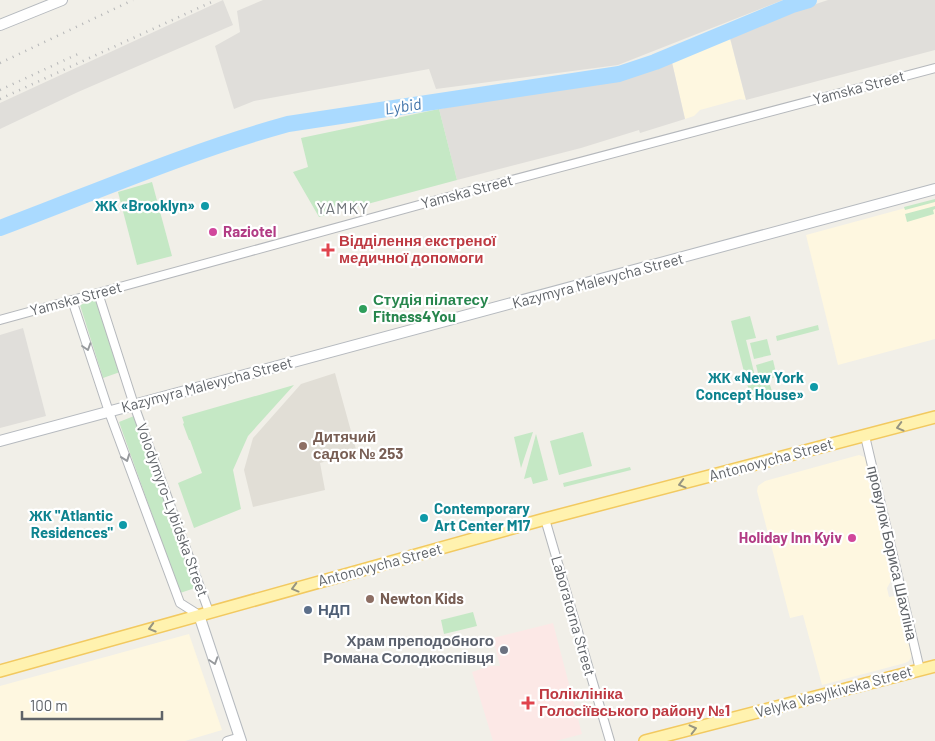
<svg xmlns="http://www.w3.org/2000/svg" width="935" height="741" viewBox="0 0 935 741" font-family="Barlow,sans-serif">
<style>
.commercial{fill:#fef7e0}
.industrial{fill:#e0deda}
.education{fill:#e1ded6}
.medical{fill:#fce8e6}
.green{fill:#c5e8c5}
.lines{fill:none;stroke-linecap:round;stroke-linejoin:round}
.river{stroke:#aadaff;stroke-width:16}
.street-casing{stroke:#b5b8bc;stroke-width:10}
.secondary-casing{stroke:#b6babf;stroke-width:12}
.primary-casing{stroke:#f2c960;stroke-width:14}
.street{stroke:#fff;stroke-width:8}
.secondary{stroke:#fff;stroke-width:10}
.primary{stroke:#fff2af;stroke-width:11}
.rail{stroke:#b6b7b8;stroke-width:2.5;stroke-dasharray:1 6;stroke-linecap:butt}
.oneway{stroke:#979a9d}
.oneway2{stroke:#979581}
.culture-dot{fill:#0f9aa8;stroke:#fff;stroke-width:2}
.hotel-dot{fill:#d1479c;stroke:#fff;stroke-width:2}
.health-dot{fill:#e0444e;stroke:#fff;stroke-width:2}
.leisure-dot{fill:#2e9e5b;stroke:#fff;stroke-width:2}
.education-dot{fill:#8d6e63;stroke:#fff;stroke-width:2}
.service-dot{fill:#5c6f8a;stroke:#fff;stroke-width:2}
.worship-dot{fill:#6b7280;stroke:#fff;stroke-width:2}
.labels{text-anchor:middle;stroke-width:4.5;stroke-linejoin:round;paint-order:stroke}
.street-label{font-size:15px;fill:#5f6368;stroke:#fff}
.culture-label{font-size:15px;font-weight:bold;fill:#0d838f;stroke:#fff;text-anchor:end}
.hotel-label{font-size:15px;font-weight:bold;fill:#b23c85;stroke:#fff;text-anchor:start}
.health-label{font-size:15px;font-weight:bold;fill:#be3a42;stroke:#fff;text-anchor:start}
.leisure-label{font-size:15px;font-weight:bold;fill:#27864d;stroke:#fff;text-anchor:start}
.education-label{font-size:15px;font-weight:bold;fill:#785e54;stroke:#fff;text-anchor:start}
.service-label{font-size:15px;font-weight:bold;fill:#4e5e75;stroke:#fff;text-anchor:start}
.worship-label{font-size:15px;font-weight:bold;fill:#5b616d;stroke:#fff;text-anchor:end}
.water-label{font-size:16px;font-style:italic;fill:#4174aa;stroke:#fff}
.neighbourhood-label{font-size:16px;letter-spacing:1px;fill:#70757a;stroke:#fff}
</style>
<rect width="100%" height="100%" fill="#f1efe8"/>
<g class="commercial">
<path d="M730 38 746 100 740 99 700 110 694 116 685 119 671 58Z"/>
<path d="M935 200V339L838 365 806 235Z"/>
<path d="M859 455 867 458 892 579 887 588 889 597 895 596 900 598 913 653 909 661 905 663 822 685 803 615 790 618 757 491 758 486 765 481Z"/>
<path d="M189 634 222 730 185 741H0V686Z"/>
</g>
<g class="industrial">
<path d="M223 0 233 25 78 92 0 129V103Z"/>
<path d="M263 0H783L618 65 436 89 429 69 254 101 234 109 215 46 240 32 237 11Z"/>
<path d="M828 0H935V50L746 100 730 38 795 11Z"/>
<path d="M671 58 685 119 640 133 639 130 581 148 457 180 439 109 611 78Z"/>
<path d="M23 328 46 416 0 428V335Z"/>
</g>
<path class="education" d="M335 373 357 453 320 463 325 490 253 507 244 470 253 438 301 384Z"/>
<path class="medical" d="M553 623 582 734 556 741H493L472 672 490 666H500L493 638Z"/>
<g class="green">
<path d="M439 109 457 180 319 217 293 172 308 167 301 138Z"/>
<path d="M152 182 172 256 137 265 118 192Z"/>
<path d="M935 199V202L905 210 904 207Z"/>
<path d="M935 206V209L933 210 934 214 907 222 905 214Z"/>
<path d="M97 299 120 372 103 378 80 305Z"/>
<path d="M750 316 756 338 746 340 757 384 769 382 773 394 751 399 731 321Z"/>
<path d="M818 325 819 330 777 341 776 336Z"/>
<path d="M767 339 771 355 754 359 750 343Z"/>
<path d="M773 360 777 377 760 381 756 365Z"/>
<path d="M294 385 248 436 233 470 241 509 194 528 178 483 202 473 190 440H189L183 424 184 423 182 417Z"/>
<path d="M134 416 195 588 180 593 119 422Z"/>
<path d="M533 432 521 468 514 437Z"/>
<path d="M583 432 592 466 559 475 550 441Z"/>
<path d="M536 434 548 480 533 484 531 477 524 479Z"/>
<path d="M630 467 631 470 564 487 563 483Z"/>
<path d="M473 612 477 626 444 634 441 620Z"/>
</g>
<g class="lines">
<path class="river" d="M0 228C96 192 190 151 288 124L619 74 655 62 792 5 809 0"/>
<g class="street-casing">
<g id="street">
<path d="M98 293 134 405 209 612"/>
<path d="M72 300 109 412 180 603 199 615"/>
<path d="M0 320 459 194 935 68"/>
<path d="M865 436 920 670"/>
<path d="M545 519 610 741"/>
<path d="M227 741 240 737"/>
</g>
</g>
<g class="secondary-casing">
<g id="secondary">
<path d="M0 25 62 0"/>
<path d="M0 441 935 189"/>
<path d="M199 615 241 741"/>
</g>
</g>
<g class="primary-casing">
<g id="primary">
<path d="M0 671 545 519 935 417"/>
<path d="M645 741 935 666"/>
</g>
</g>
<use href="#street" class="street"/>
<use href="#secondary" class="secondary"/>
<use href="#primary" class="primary"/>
<g class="rail">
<path d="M0 63 133 0"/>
<path d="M0 90 78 54"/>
<path d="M0 99 216 0"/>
</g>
</g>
<defs><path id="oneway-chevron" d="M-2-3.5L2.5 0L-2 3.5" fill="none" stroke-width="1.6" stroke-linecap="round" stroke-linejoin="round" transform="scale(1.25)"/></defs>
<g class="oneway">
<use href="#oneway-chevron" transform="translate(87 347) rotate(72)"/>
<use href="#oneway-chevron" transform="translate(126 458) rotate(70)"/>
<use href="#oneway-chevron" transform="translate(214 661) rotate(72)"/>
</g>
<g class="oneway2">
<use href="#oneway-chevron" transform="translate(900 427) rotate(165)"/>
<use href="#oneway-chevron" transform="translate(682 484) rotate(165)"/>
<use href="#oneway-chevron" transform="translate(295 588) rotate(165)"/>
<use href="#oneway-chevron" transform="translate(152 628) rotate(164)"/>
<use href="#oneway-chevron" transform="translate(693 729) rotate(-14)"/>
</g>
<g class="culture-dot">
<circle cx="205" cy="206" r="5"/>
<circle cx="814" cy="387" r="5"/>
<circle cx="424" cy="518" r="5"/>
<circle cx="123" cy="525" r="5"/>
</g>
<g class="hotel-dot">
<circle cx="213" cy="232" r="5"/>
<circle cx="852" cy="538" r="5"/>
</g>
<g class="health-dot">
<path d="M325.5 242.5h5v5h5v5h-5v5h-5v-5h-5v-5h5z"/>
<path d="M525.5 695.5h5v5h5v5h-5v5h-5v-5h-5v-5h5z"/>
</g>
<circle class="leisure-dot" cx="363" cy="309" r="5"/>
<g class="education-dot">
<circle cx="303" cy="446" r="5"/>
<circle cx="370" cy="599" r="5"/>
</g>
<circle class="service-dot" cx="308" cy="610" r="5"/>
<circle class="worship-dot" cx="504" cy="650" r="5"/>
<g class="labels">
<g class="street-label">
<text transform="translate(859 88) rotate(-15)" y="5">Yamska Street</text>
<text transform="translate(467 192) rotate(-15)" y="5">Yamska Street</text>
<text transform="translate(598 281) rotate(-15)" y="5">Kazymyra Malevycha Street</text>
<text transform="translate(76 299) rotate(-15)" y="5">Yamska Street</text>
<text transform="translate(207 385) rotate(-15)" y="5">Kazymyra Malevycha Street</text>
<text transform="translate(771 460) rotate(-15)" y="5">Antonovycha Street</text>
<text transform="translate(172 510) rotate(70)" y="5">Volodymyro-Lybidska Street</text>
<text transform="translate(892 553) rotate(77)" y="5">провулок Бориса Шахліна</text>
<text transform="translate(380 565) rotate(-15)" y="5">Antonovycha Street</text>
<text transform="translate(573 616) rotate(74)" y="5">Laboratorna Street</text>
<text transform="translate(834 692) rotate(-15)" y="5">Velyka Vasylkivska Street</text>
</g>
<g class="culture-label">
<text x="195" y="211">ЖК «Brooklyn»</text>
<text x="804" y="383">ЖК «New York<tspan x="804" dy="17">Concept House»</tspan></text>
<text x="434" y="514" text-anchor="start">Contemporary<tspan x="434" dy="17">Art Center M17</tspan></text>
<text x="113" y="521">ЖК "Atlantic<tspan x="113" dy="17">Residences"</tspan></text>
</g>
<g class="hotel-label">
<text x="223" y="237">Raziotel</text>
<text x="842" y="543" text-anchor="end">Holiday Inn Kyiv</text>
</g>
<g class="health-label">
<text x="339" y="246">Відділення екстреної<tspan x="339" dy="17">медичної допомоги</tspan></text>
<text x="539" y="699">Поліклініка<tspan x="539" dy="17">Голосіївського району №1</tspan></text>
</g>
<g class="leisure-label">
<text x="373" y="305">Студія пілатесу<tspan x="373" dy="17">Fitness4You</tspan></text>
</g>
<g class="education-label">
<text x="313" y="442">Дитячий<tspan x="313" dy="17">садок № 253</tspan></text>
<text x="380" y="604">Newton Kids</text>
</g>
<g class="service-label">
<text x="318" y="615">НДП</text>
</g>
<g class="worship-label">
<text x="494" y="646">Храм преподобного<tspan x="494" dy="17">Романа Солодкоспівця</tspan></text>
</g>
<g class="water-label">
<text transform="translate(403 106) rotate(-9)" y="6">Lybid</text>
</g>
<g class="neighbourhood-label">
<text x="343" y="214">YAMKY</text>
</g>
</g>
<path d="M22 711v8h140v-8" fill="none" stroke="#5f6368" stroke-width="2.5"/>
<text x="30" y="711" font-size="15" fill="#5f6368" stroke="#ffffff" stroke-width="4" paint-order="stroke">100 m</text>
</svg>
